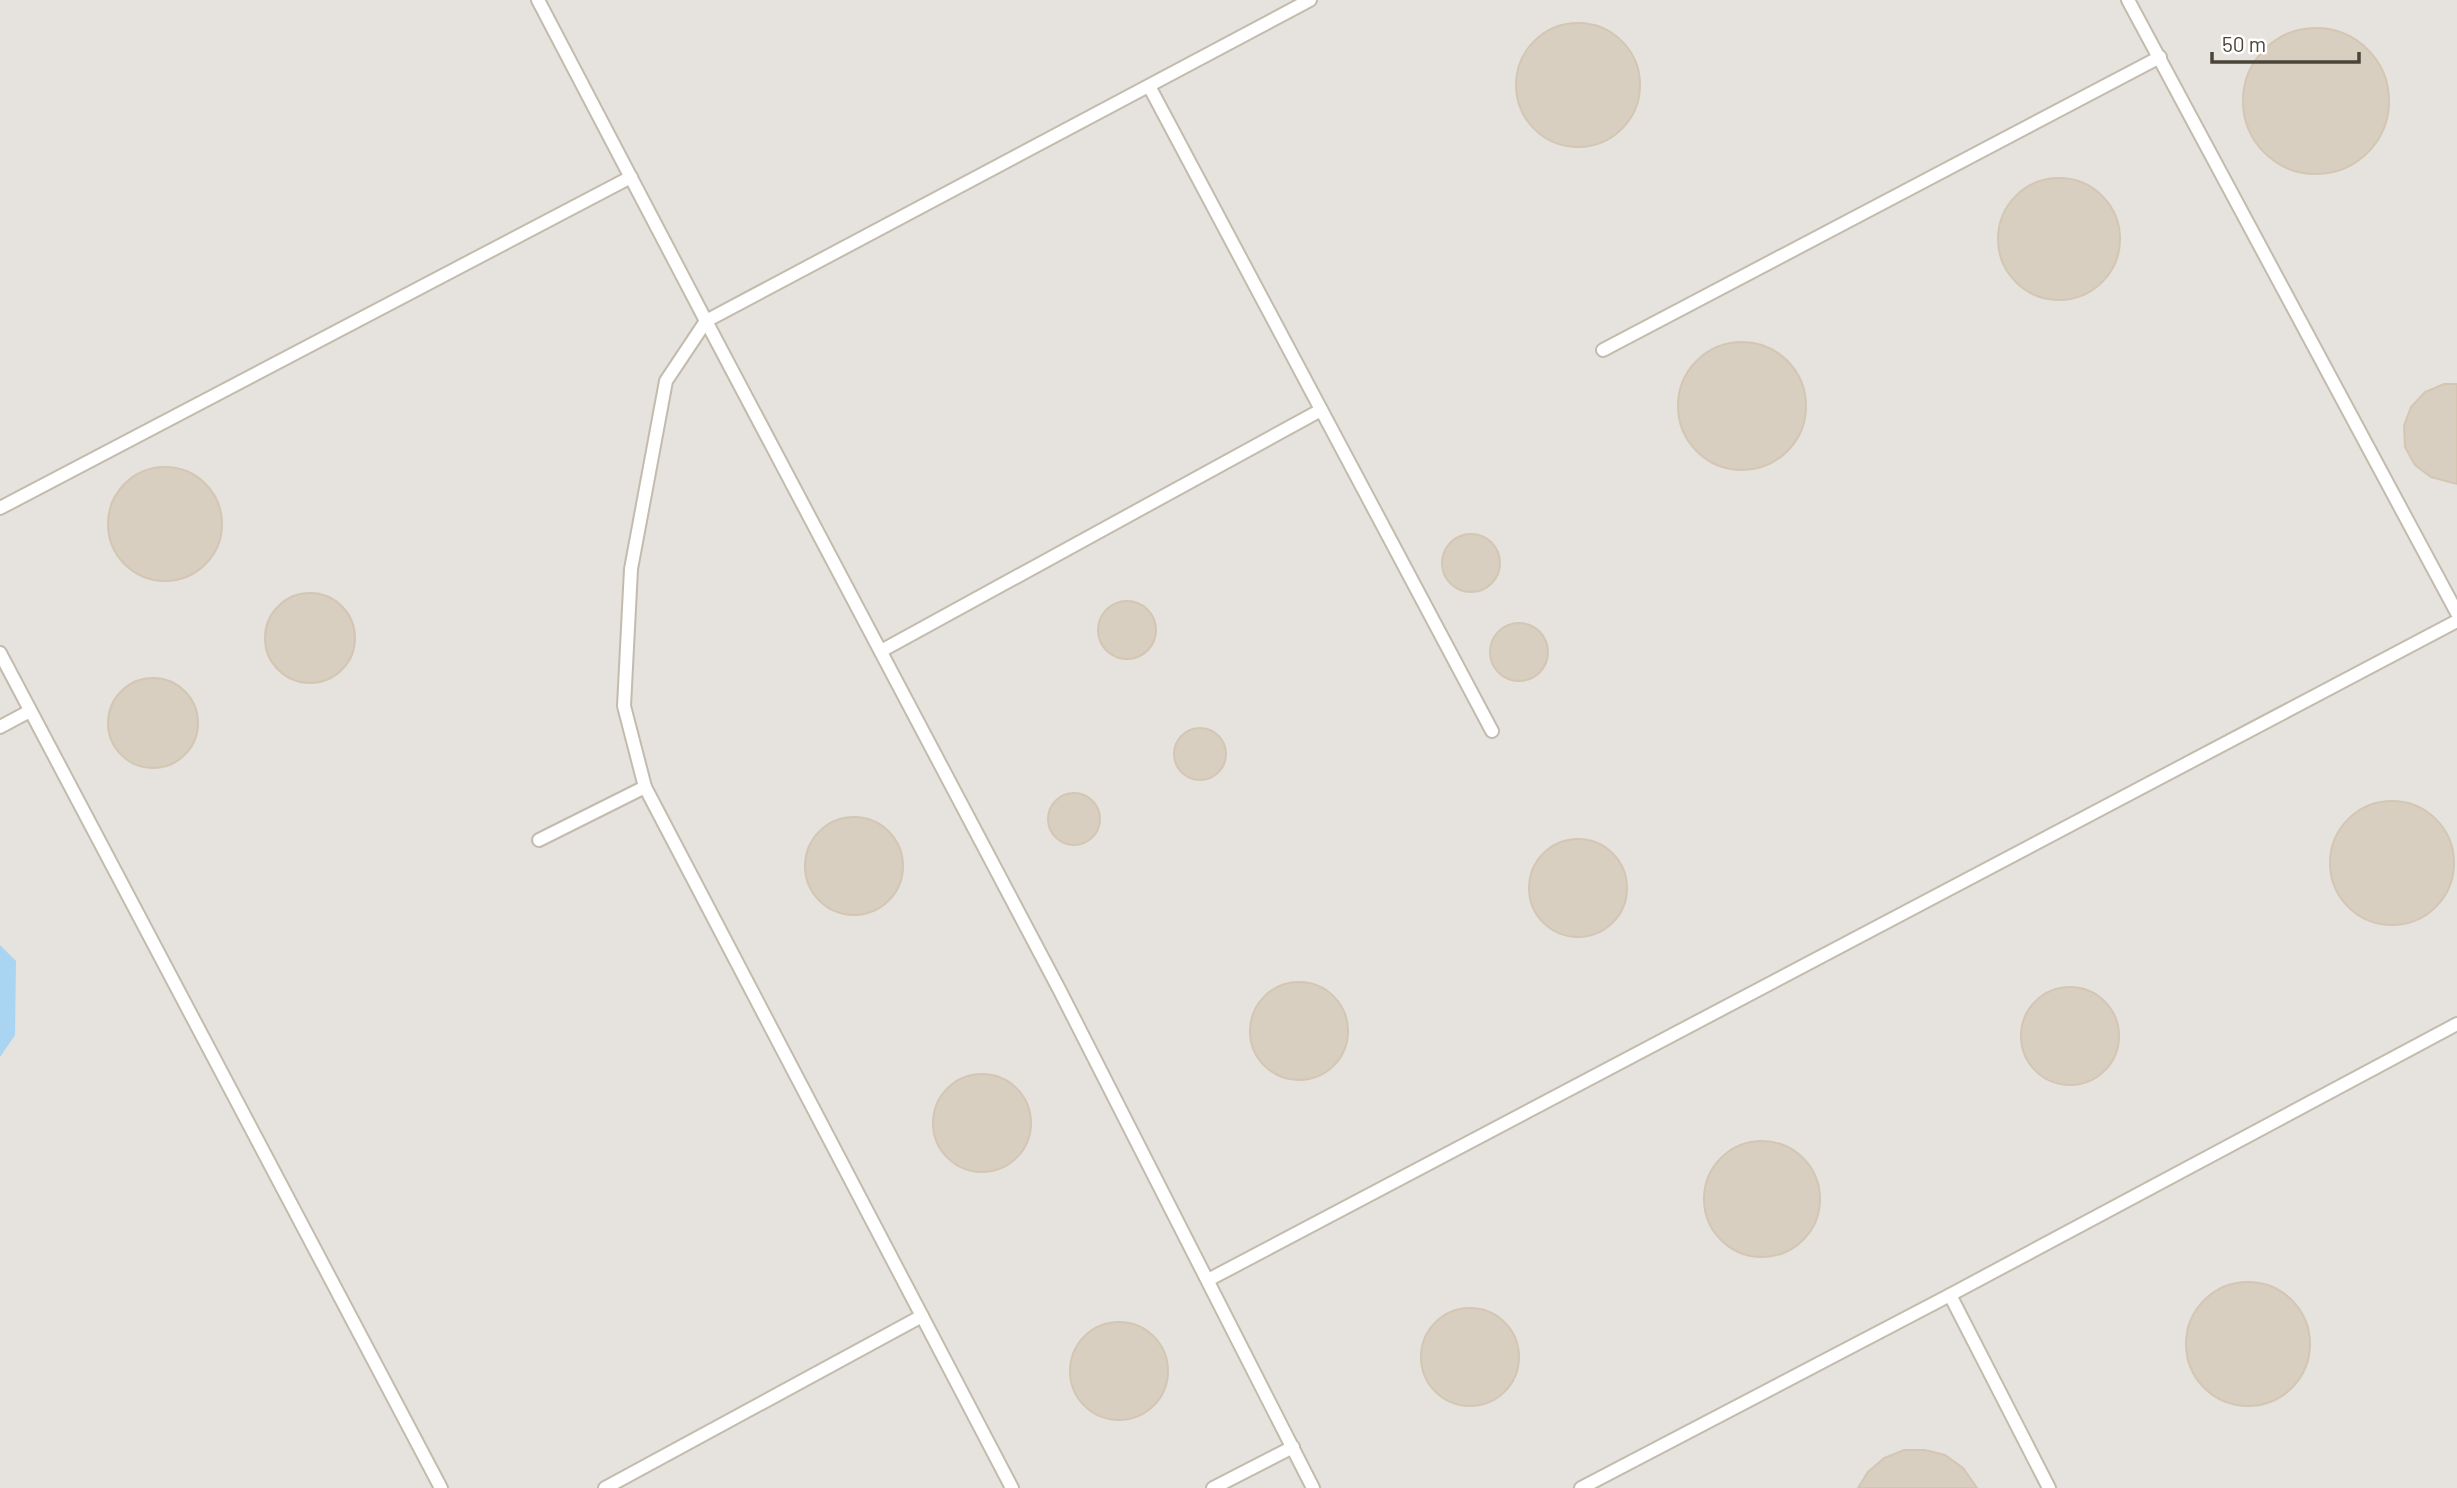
<svg xmlns="http://www.w3.org/2000/svg" width="2457" height="1488" viewBox="0 0 2457 1488" font-family="Barlow,sans-serif">
<style>
.industrial{fill:#e6e2dd}
.water{fill:#a9d4f2}
.building{fill:#d8cfc1;stroke:#d3c7b4;stroke-width:2}
.lines{fill:none;stroke-linecap:round;stroke-linejoin:round}
.lane-casing{stroke:#c2bbae;stroke-width:16}
.lane{stroke:#fff;stroke-width:12}
</style>
<rect width="100%" height="100%" fill="#f6f3ec"/>
<rect class="industrial" x="0" y="0" width="2457" height="1488"/>
<path class="water" d="M0 945 16 961 15 1035 0 1057Z"/>
<g class="building">
<circle cx="1578" cy="85" r="62"/>
<circle cx="2316" cy="101" r="73"/>
<circle cx="2059" cy="239" r="61"/>
<circle cx="1742" cy="406" r="64"/>
<path d="M2444 384H2457V484L2431 477 2415 465 2405 447 2404 426 2411 407 2425 392Z"/>
<circle cx="165" cy="524" r="57"/>
<circle cx="1471" cy="563" r="29"/>
<circle cx="310" cy="638" r="45"/>
<circle cx="1127" cy="630" r="29"/>
<circle cx="1519" cy="652" r="29"/>
<circle cx="153" cy="723" r="45"/>
<circle cx="1200" cy="754" r="26"/>
<circle cx="1074" cy="819" r="26"/>
<circle cx="2392" cy="863" r="62"/>
<circle cx="854" cy="866" r="49"/>
<circle cx="1578" cy="888" r="49"/>
<circle cx="1299" cy="1031" r="49"/>
<circle cx="2070" cy="1036" r="49"/>
<circle cx="982" cy="1123" r="49"/>
<circle cx="1762" cy="1199" r="58"/>
<circle cx="2248" cy="1344" r="62"/>
<circle cx="1470" cy="1357" r="49"/>
<circle cx="1119" cy="1371" r="49"/>
<path d="M1904 1450H1925L1945 1455 1963 1468 1977 1488H1858L1868 1472 1884 1458Z"/>
</g>
<g class="lines">
<g class="lane-casing">
<g id="lane">
<path d="M538 0 706 321 666 381 631 569 624 706 645 787 1012 1488"/>
<path d="M1310 0 706 321 1059 989 1313 1488"/>
<path d="M2128 0 2457 613"/>
<path d="M1149 86 1492 731"/>
<path d="M1603 350 2160 57"/>
<path d="M0 508 631 177"/>
<path d="M881 651 1321 410"/>
<path d="M0 653 441 1488"/>
<path d="M0 727 30 711"/>
<path d="M539 840 645 787"/>
<path d="M1208 1280 2457 621"/>
<path d="M1950 1295 2049 1488"/>
<path d="M605 1488 922 1316"/>
<path d="M1213 1488 1293 1447"/>
<path d="M1581 1488 1950 1295 2457 1024"/>
</g>
</g>
<use href="#lane" class="lane"/>
</g>
<path d="M2212 52v10h147v-10" fill="none" stroke="#4b4439" stroke-width="3.5"/>
<text x="2222" y="52" font-size="21" fill="#4b4439" stroke="#ffffff" stroke-width="5" paint-order="stroke">50 m</text>
</svg>
